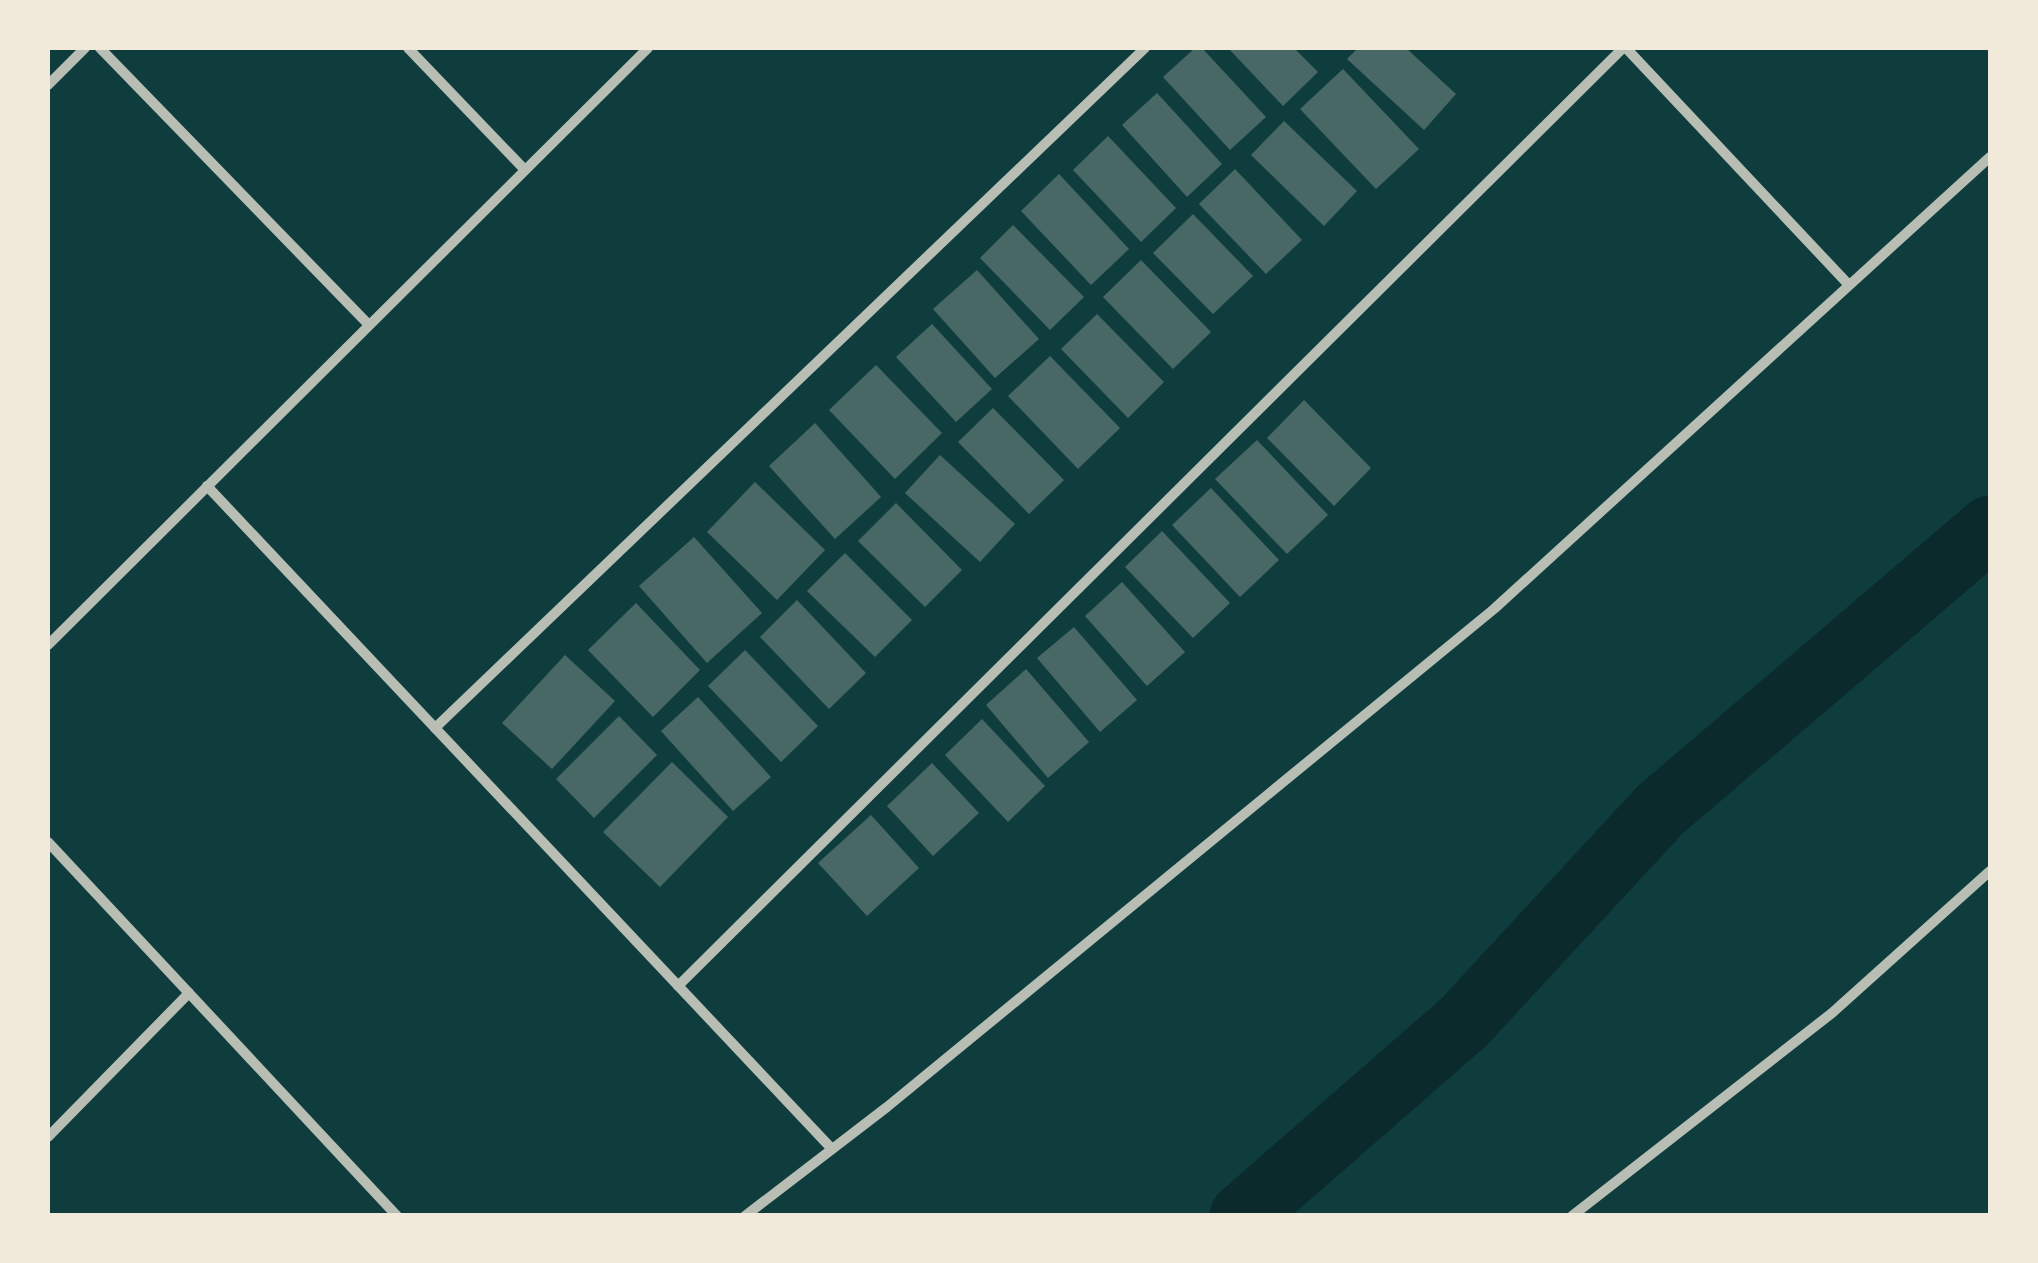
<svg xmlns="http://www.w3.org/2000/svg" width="2038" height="1263" viewBox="0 0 2038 1263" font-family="'Alegreya Sans',sans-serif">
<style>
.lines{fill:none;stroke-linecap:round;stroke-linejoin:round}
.river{stroke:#0a2a2b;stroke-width:65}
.building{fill:#486865}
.minor{stroke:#b8beb3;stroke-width:10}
</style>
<rect width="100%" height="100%" fill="#0f3d3e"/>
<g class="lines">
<path class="river" d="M1242 1216 1464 1022 1660 810 1990 528"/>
</g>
<g class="building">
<path d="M1195 48H1202L1266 117 1230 150 1163 77Z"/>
<path d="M1228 48H1294L1318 72 1283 106Z"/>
<path d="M1358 48H1406L1456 94 1424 130 1347 59Z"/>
<path d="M1343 69 1419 149 1376 189 1300 109Z"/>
<path d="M1157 93 1222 164 1187 197 1122 125Z"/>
<path d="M1284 121 1357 191 1324 226 1251 155Z"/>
<path d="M1108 136 1176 208 1141 242 1073 170Z"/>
<path d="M1235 169 1302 240 1266 274 1199 204Z"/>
<path d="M1059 174 1129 249 1091 285 1021 211Z"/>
<path d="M1193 214 1253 276 1213 314 1153 253Z"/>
<path d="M1013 225 1084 297 1050 330 980 258Z"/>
<path d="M1141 260 1211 332 1173 369 1103 297Z"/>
<path d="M977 270 1039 339 995 378 933 309Z"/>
<path d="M1097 314 1164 382 1128 418 1061 349Z"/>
<path d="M932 324 992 389 956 422 896 357Z"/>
<path d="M1050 356 1120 428 1078 469 1008 396Z"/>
<path d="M876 365 942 433 895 479 829 410Z"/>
<path d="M1304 400 1371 468 1334 506 1267 438Z"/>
<path d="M993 408 1064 480 1029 514 958 442Z"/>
<path d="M815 423 881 497 835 539 769 466Z"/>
<path d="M1257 440 1328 515 1287 554 1215 479Z"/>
<path d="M940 455 1015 524 980 562 905 493Z"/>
<path d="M755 482 825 550 777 600 707 532Z"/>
<path d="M1211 488 1279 560 1240 597 1172 525Z"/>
<path d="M896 503 962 570 925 607 858 541Z"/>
<path d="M1162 531 1230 603 1193 638 1125 567Z"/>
<path d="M694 537 762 613 707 663 639 586Z"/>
<path d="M845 553 912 620 875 657 807 591Z"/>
<path d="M1122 582 1185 652 1147 686 1085 616Z"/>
<path d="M797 600 866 673 829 709 760 637Z"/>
<path d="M636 603 700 670 653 717 588 650Z"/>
<path d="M1074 627 1137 700 1100 732 1037 658Z"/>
<path d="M745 650 818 726 781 762 708 686Z"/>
<path d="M565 655 615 701 552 769 502 723Z"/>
<path d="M1026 669 1089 742 1048 778 986 705Z"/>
<path d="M698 697 771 777 733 811 661 731Z"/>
<path d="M619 716 657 755 594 818 556 779Z"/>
<path d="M982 719 1045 786 1008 822 945 755Z"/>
<path d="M672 762 728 817 660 887 603 832Z"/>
<path d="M932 763 979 813 933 856 887 806Z"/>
<path d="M871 815 919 868 867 916 818 863Z"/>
</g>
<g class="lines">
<g class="minor">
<path d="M100 48 369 325"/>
<path d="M408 48 525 170"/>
<path d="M1626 48 1848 284"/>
<path d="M48 85 85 48"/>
<path d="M207 486 832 1149"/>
<path d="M48 645 648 48"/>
<path d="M435 728 1145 48"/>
<path d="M48 842 397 1216"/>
<path d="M678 986 1623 48"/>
<path d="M48 1137 189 993"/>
<path d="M745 1216 887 1107 1494 609 1990 157"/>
<path d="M1572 1216 1832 1013 1990 871"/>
</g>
</g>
<rect width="2038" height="1263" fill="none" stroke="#f1e9da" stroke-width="100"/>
</svg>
